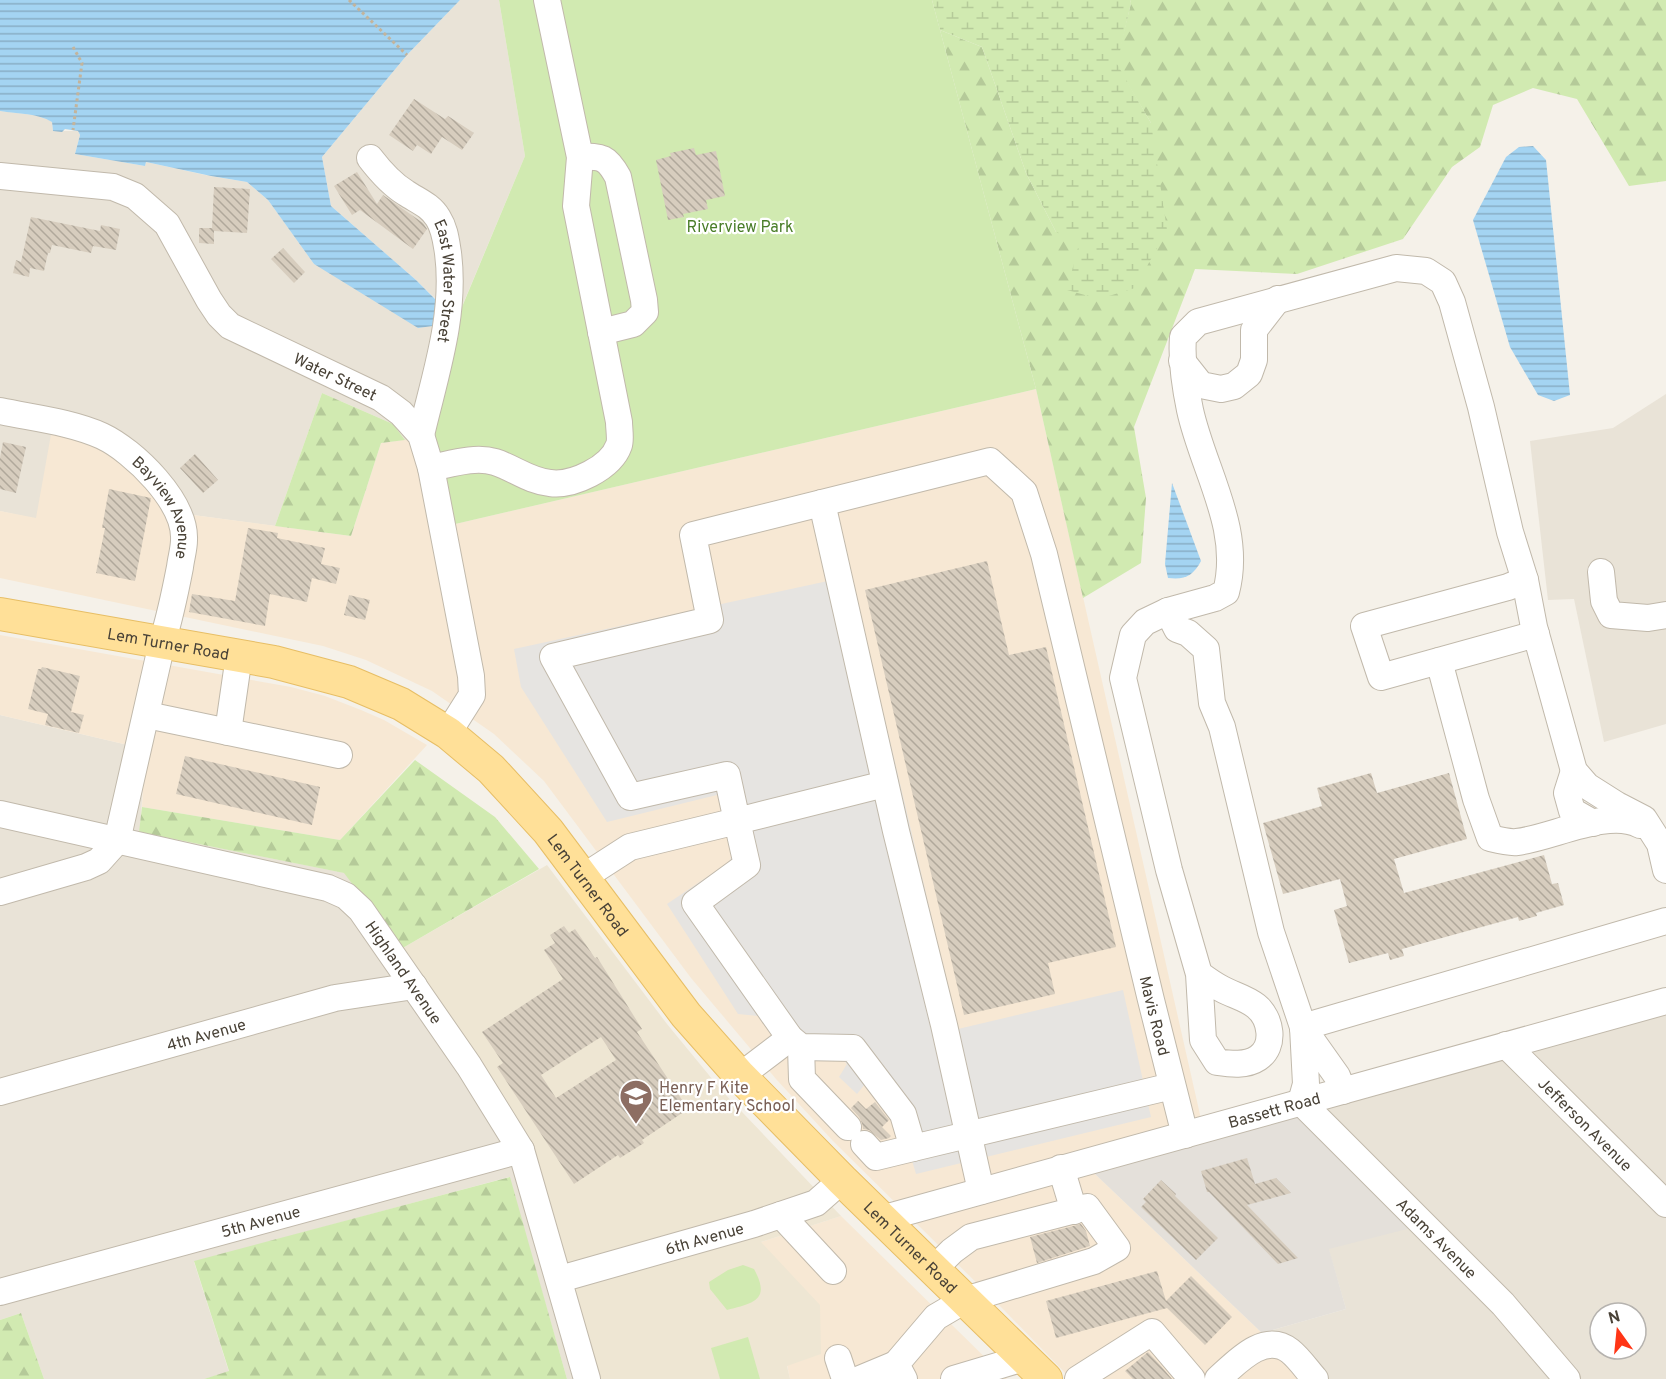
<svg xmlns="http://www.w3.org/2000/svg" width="1666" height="1379" viewBox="0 0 1666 1379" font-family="Overpass,sans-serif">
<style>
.residential{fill:#e9e3d7;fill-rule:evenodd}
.commercial{fill:#f7e8d4}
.industrial{fill:#e4e0da}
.education{fill:#eee6d3}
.forest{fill:url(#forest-firs)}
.wetland{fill:url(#wetland-marsh)}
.park{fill:#d1eab1}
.parking{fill:#e6e4e1}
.water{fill:url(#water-rules)}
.building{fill:url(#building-back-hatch);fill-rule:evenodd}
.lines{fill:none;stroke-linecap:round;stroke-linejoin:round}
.minor-casing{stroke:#c1b9ab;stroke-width:28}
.major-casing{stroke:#e7be65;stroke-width:34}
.path{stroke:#c3b49c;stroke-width:3;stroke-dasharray:3 3;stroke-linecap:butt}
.minor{stroke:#fff;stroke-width:26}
.major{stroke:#ffe098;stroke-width:32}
.labels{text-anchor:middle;stroke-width:4.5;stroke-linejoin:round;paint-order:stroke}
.park-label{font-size:16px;fill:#497d28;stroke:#fff}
.street-label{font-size:16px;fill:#494237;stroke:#fff}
.education-label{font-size:16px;fill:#785e54;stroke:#fff;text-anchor:start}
</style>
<defs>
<pattern id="forest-firs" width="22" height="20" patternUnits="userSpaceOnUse" patternTransform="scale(1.5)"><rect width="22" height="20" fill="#d1eab1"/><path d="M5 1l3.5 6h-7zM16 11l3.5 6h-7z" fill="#b5ca99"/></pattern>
<pattern id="wetland-marsh" width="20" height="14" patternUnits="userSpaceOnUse" patternTransform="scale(1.5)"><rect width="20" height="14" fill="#d1eab1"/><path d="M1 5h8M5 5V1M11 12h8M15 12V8" fill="none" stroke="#b5ca99"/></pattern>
<pattern id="water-rules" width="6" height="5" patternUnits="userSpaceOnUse" patternTransform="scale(1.5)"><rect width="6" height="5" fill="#a4d4f2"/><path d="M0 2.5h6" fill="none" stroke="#88aec5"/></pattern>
<pattern id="building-back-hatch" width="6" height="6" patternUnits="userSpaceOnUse" patternTransform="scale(1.5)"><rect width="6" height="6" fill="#d7cdbe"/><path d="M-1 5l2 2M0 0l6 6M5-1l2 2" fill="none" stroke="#b0a89b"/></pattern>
</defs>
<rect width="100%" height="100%" fill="#f5f1e9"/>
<g class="residential">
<path d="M460 0H499L525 156 424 397 432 436 405 440 393 424 322 393 275 526 193 515 111 448 36 519 0 511V111L34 115 49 120 52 122 53 131H78L80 135 75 154 145 166 146 162 210 176 247 182 268 200 314 264 441 304 416 280 331 206 322 157 407 55Z"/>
<path d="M1666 394V724L1604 742 1574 599 1548 600 1530 441 1613 428Z"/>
<path d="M0 715 145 749 140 832 345 873 401 949 505 1104 598 1379H567L509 1177 194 1262 229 1372 204 1379H44L21 1313 0 1320Z"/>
<path d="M1666 991V1379H1305L1262 1333 1346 1309 1284 1096ZM1600 1313H1636V1349H1600Z"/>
</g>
<g class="commercial">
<path d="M1036 389 1201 1119 1074 1154 1262 1333 1305 1379H1071L1004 1310 833 1141 776 1079 691 978 544 781 494 734 432 691 366 660 323 646 0 578V511L36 518 52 429 111 448 193 515 351 536 381 443 432 436 451 525Z"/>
<path d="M0 635 291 687 325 696 361 710 384 720 427 745 340 840 142 807 145 749 0 715Z"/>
<path d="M841 1216 1007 1379H790L761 1242Z"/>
</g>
<path class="industrial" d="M1284 1096 1415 1227 1329 1249 1346 1309 1262 1333 1074 1154Z"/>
<path class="education" d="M547 865 667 1024 722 1091 841 1216 761 1242 820 1305 821 1354 787 1366 790 1379H598L529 1146 401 949Z"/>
<g class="forest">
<path d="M1130 0H1666V181L1629 186 1577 99 1533 88 1493 105 1480 147 1452 167 1403 239 1297 274 1195 269 1134 427 1146 498 1141 563 1083 598 1036 389 940 30 982 47 1026 173 1056 232 1151 123 1116 64 1131 3Z"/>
<path d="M322 393 393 424 405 440 381 443 351 536 275 526Z"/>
<path d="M415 760 495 817 539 869 401 949 344 873 139 832 142 807 340 840Z"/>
<path d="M510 1177 567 1379H204L229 1371 194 1261Z"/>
<path d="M21 1313 44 1379H0V1320Z"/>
</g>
<path class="wetland" d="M932 0H1130L1131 3 1117 64 1151 123 1167 230 1135 288 1099 299 1067 290 1079 244 1056 232 1026 173 982 47 940 30Z"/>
<g class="park">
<path d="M499 0H932L1036 389 451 525 424 398 525 156Z"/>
<path d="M743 1265 754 1269C771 1300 754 1303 727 1310L710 1289 709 1282 728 1270Z"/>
<path d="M748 1337 760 1379H720L711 1348Z"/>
</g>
<path class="parking" d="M851 576 958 1029 1123 990 1151 1117 916 1174 902 1127 865 1084 857 1094 839 1077 847 1064 842 1059 826 1057 798 1065 758 1016 738 1014 667 904 729 862 733 852 721 794 607 822 521 687 514 649Z"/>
<g class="water">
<path d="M0 0H460L407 55 322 157 331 206 416 280 441 305 440 325 418 328 314 264 268 200 247 182 211 176 146 162 145 166 75 154 80 135 78 131 65 129 62 132 53 131 52 122C37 113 18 114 0 111Z"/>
<path d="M1533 146 1546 160 1570 395 1554 401 1538 395 1510 347 1473 220 1506 157 1519 147Z"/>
<path d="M1172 483 1201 561C1193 576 1185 580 1168 578L1165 564Z"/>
</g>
<g class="building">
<path d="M414 99 445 119 448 116 474 133 462 150 442 137 431 154 417 145 413 151 389 135Z"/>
<path d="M694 148 696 155 716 151 725 196 706 200 708 209 683 214 684 217 668 220 656 160 671 156 670 153Z"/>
<path d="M357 172 377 204 383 195 423 223 427 229 413 249 360 210 352 215 334 186Z"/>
<path d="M214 187 250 189 247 233 214 231V244L199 243V228H212Z"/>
<path d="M31 217 100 231 101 225 120 229 116 250 93 246 91 253 52 245 50 253H48L44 271 30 268 29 277 13 273 16 260 21 262Z"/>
<path d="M283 248 305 272 294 283 271 259Z"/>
<path d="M3 442 26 447 16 493 0 489V458Z"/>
<path d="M195 454 218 480 203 493 180 468Z"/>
<path d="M109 489 151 498 135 581 96 573 105 528H102Z"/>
<path d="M248 528 278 533 277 538 325 548 321 564 340 568 336 584 312 578 307 602 270 594 265 626 189 612 192 594 235 601Z"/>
<path d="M987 561 1009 655 1046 647 1116 947 1048 963 1055 994 964 1015 865 590Z"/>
<path d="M349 595 370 600 365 620 344 615Z"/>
<path d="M42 667 80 676 71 712 84 715 79 733 45 725 48 714 28 709 38 669H41Z"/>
<path d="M185 756 320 787 312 825 176 794Z"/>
<path d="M1371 773 1377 793 1449 773 1467 839 1394 859 1404 893 1544 855 1552 884 1558 883 1564 905 1536 913 1537 916 1519 921 1518 917 1402 949 1404 956 1390 960 1388 953 1349 963 1334 910 1347 906 1340 879 1283 894 1263 823 1322 806 1317 788Z"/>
<path d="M564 926 569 933 575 929 595 958 597 957 642 1029 637 1032 688 1109 642 1140 644 1143 620 1158 618 1155 574 1184 497 1067 503 1063 482 1032 563 979 544 950 555 943 550 935ZM601 1037 616 1060 556 1098 541 1075Z"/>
<path d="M858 1101 866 1109 875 1102 889 1120 882 1127 891 1136 889 1138 881 1140 869 1130 863 1129 862 1123 859 1117 851 1108Z"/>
<path d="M1247 1158 1255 1184 1276 1178 1291 1193 1247 1205 1298 1258 1278 1264 1209 1192H1207L1201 1171Z"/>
<path d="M1161 1180 1176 1194 1175 1196 1218 1238 1196 1260 1141 1207 1146 1202 1143 1199Z"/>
<path d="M1081 1224 1086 1231 1090 1246 1037 1263 1030 1237Z"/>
<path d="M1157 1271 1166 1301 1191 1276 1232 1317 1205 1345 1167 1308 1056 1338 1046 1301Z"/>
<path d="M1148 1352 1161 1366 1172 1379H1133L1125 1371Z"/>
</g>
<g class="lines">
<g class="minor-casing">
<g id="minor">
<path d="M580 157C602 156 607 157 618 177L644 300 645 312 633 324 601 332"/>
<path id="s1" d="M370 158C380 171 391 184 406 193 418 201 430 205 438 218 445 229 446 241 448 253 456 315 435 375 421 435"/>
<path id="s2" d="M0 176 113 187 135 196 167 224 209 300 219 315 230 326 381 398 401 413 421 435 431 468 471 676 472 695 448 733"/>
<path d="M1182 361 1201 385 1221 389 1234 386 1249 374 1254 360V330L1278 299"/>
<path id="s3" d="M0 411C33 418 71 422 102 436 134 451 186 502 184 540 184 549 181 558 180 567 175 593 170 617 162 643L117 841 99 861 86 867 0 892"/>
<path d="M431 468C451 464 475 456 495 462 514 468 529 481 550 483 573 486 611 468 619 445 621 439 619 429 619 422L576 206 580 157 547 0"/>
<path d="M822 503 896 831 944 1025 981 1191"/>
<path d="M1601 572 1604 601 1611 615 1648 618 1666 615"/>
<path d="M1525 580 1508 587 1364 626 1381 677 1536 634"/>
<path d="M1168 611 1177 629 1188 633 1206 649 1212 703 1222 727 1271 932 1303 1027 1666 921"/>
<path d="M1439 661 1476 799 1490 838C1498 840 1509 843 1517 842 1552 838 1608 808 1640 825"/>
<path d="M147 715 339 755"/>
<path d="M228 732 239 656"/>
<path d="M1574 771 1567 793 1572 811 1593 823"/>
<path id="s4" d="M885 784 737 821 727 775 630 797 553 657 710 620 693 535 990 461 1024 492 1044 554 1151 1000 1185 1135"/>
<path id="s5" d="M0 814 328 888 346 896 361 910 469 1066 521 1150 587 1379"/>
<path d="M582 878 630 847 737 821 747 865 695 903 790 1038 801 1047 853 1048 903 1114 913 1148 1172 1086"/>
<path d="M1199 974C1207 980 1214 985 1222 989 1233 995 1246 998 1256 1006 1271 1018 1276 1046 1258 1058 1246 1066 1231 1064 1217 1062L1203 1040 1199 974 1169 870 1123 678 1133 635 1145 622 1168 611 1215 598 1226 592C1243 529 1203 470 1190 410 1185 386 1181 362 1183 337L1198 322 1396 268 1426 271 1443 282 1452 302 1481 407 1510 532 1525 580 1534 627 1574 771 1587 786 1617 805 1644 819 1660 844 1666 870"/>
<path id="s6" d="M1303 1027 1306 1084 1301 1102 1503 1304 1567 1379"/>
<path d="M1303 1028 1337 1076 1343 1091"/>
<path id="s7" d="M1506 1045 1666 1204"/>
<path d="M801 1047 802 1079 848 1127"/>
<path d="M740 1076 790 1038"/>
<path id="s8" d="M0 1092 335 998 414 986"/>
<path d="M864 1144 876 1157 913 1148"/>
<path d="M1061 1168 1074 1211"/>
<path d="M781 1215 833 1271"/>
<path id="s9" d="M881 1219 1666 1001"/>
<path id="s10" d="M560 1279 754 1224 816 1203 842 1180"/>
<path id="s11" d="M0 1292 521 1150"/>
<path d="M838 1358 845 1379"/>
<path d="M860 1379 896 1364"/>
<path d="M904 1379 896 1364 936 1317 965 1300 1094 1261 1117 1248 1087 1207 971 1237 952 1251 933 1270"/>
<path d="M954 1379 1024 1358"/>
<path d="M1078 1379 1152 1332 1192 1379"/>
<path d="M1218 1379C1236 1363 1264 1331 1290 1351 1299 1358 1307 1370 1315 1379"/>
</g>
</g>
<g class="major-casing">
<g id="major">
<path id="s12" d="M0 614 274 662 349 682 401 704 448 733 491 769 548 831 686 1015 740 1076 842 1180 1046 1379"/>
</g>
</g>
<g class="path">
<path d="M349 0 407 55"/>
<path d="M73 47 82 63 73 130"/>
</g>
<use href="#minor" class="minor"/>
<use href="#major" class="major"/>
</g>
<defs>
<g id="school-pin" transform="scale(1.725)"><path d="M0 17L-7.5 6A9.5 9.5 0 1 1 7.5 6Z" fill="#8d6e63" stroke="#fff"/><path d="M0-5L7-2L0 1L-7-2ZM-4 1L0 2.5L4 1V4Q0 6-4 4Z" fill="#fff"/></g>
</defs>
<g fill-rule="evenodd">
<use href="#school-pin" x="636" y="1096"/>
</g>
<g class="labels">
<g class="park-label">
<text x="740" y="232">Riverview Park</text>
</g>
<g class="street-label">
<text dy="6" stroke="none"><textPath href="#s1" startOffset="156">East Water Street</textPath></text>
<text dy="6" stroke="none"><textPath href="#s2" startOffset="417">Water Street</textPath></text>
<text dy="6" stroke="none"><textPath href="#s3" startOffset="204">Bayview Avenue</textPath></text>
<text dy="6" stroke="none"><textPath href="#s12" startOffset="171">Lem Turner Road</textPath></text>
<text dy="6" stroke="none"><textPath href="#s12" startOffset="675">Lem Turner Road</textPath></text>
<text dy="6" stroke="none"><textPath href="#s5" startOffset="452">Highland Avenue</textPath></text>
<text dy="6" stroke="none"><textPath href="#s4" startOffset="1599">Mavis Road</textPath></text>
<text dy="6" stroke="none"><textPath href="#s8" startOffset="214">4th Avenue</textPath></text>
<text dy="6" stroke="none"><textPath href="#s9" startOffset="408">Bassett Road</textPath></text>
<text dy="6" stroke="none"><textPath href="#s7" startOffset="112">Jefferson Avenue</textPath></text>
<text dy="6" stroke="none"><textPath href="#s11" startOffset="270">5th Avenue</textPath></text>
<text dy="6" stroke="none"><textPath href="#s10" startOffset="150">6th Avenue</textPath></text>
<text dy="6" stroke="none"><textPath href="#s6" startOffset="268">Adams Avenue</textPath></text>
<text dy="6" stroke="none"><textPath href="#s12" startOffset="1161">Lem Turner Road</textPath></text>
</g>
<g class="education-label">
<text x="659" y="1093">Henry F Kite<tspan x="659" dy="18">Elementary School</tspan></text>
</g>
</g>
<g transform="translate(1618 1331) rotate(345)"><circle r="28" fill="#ffffff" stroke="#b6b3af" stroke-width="1.5"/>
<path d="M0-4.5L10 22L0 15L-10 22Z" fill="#ff3516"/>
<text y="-9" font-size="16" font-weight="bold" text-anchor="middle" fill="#494237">N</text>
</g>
</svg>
